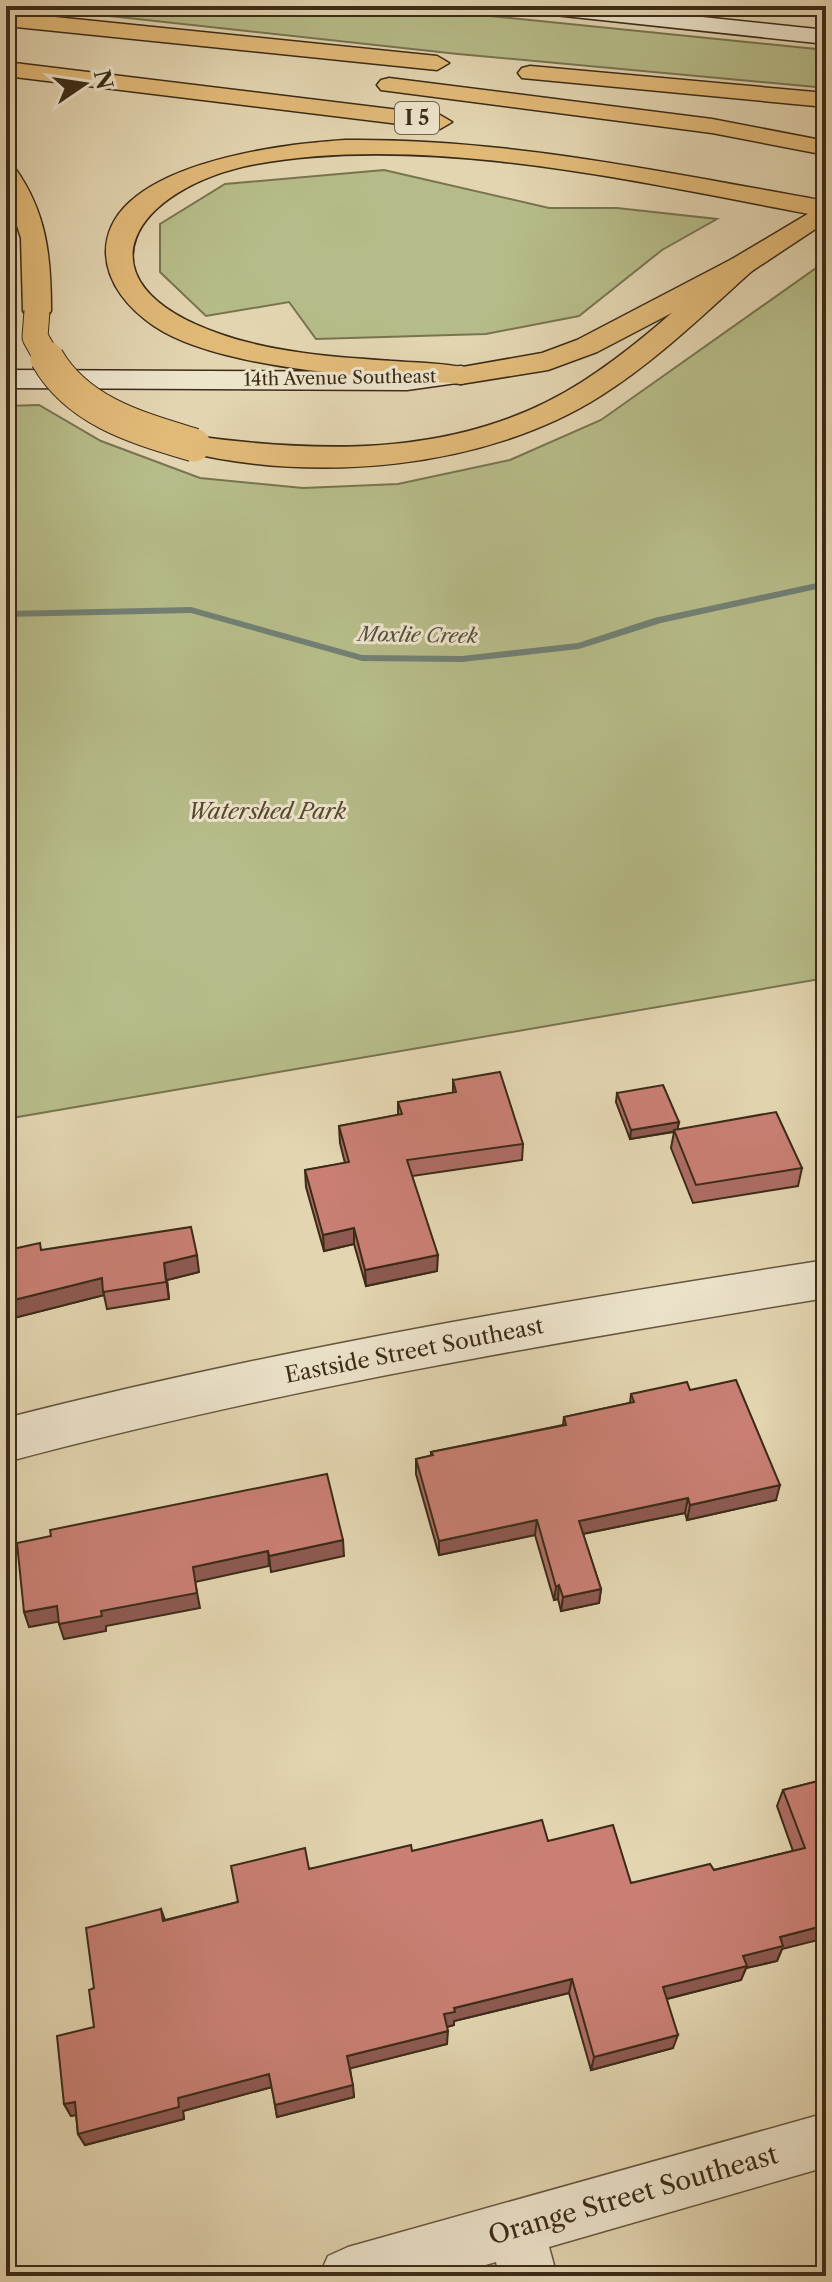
<svg xmlns="http://www.w3.org/2000/svg" width="832" height="2282" viewBox="0 0 832 2282" font-family="'Libre Caslon Text',serif">
<style>
.green{fill:#b6bc89;stroke:#787450;stroke-width:2}
.lines{fill:none;stroke-linecap:round;stroke-linejoin:round}
.stream{fill:#728074;fill-rule:evenodd}
.minor-casing{stroke:#65563e;stroke-width:3}
.tertiary-casing{stroke:#65563e;stroke-width:3}
.secondary-casing{stroke:#3b2b17;stroke-width:3}
.primary-casing{stroke:#3b2b17;stroke-width:3}
.motorway-casing{stroke:#3b2b17;stroke-width:3}
.minor{fill:#ede4cc;fill-rule:evenodd}
.tertiary{fill:#ede4cc;fill-rule:evenodd}
.secondary{fill:#ede4cc;fill-rule:evenodd}
.primary{fill:#e2ba78;fill-rule:evenodd}
.motorway{fill:#e2ba78;fill-rule:evenodd}
.rail{stroke:#3b2b17;stroke-width:3;stroke-dasharray:8 8;stroke-linecap:butt}
.motorway-bridge-far1-casing{stroke:#3b2b17;stroke-width:27;stroke-linecap:butt}
.motorway-bridge-casing{stroke:#3b2b17;stroke-width:35;stroke-linecap:butt}
.motorway-bridge-far1{stroke:#e2ba78;stroke-width:25}
.motorway-bridge{stroke:#e2ba78;stroke-width:33}
.wall{fill:#ad6d64;stroke:#3b2b17;stroke-width:2}
.shaded-wall{fill:#8d5951;stroke:#3b2b17;stroke-width:2}
.building{fill:#c97f74;stroke:#3b2b17;stroke-width:2}
.labels{text-anchor:middle;stroke-width:6;stroke-linejoin:round;paint-order:stroke}
.far-street-label{font-size:18px;fill:#3b2b17;stroke:#ede4cc}
.shield{fill:#ede4cc;stroke:#70624d;stroke-width:2}
.shield-label{font-size:20px;font-weight:bold;fill:#3b2b17}
.far-water-label{font-size:20px;font-style:italic;fill:#524e3e;stroke:#ede4cc}
.park-label{font-size:22px;font-style:italic;fill:#54482e;stroke:#ede4cc}
.street-label{font-size:22px;fill:#3b2b17;stroke:#ede4cc}
.near-street-label{font-size:26px;fill:#3b2b17;stroke:#ede4cc}
</style>
<rect width="100%" height="100%" fill="#e3d5b1"/>
<filter id="stains"><feTurbulence type="fractalNoise" baseFrequency=".0025" numOctaves="4"/><feColorMatrix values="0 0 0 0 .2 0 0 0 0 .09 0 0 0 0 .02 0 0 0 .5 -.17"/></filter>
<radialGradient id="worn" r=".72"><stop offset=".6" stop-color="#630" stop-opacity="0"/><stop offset="1" stop-color="#630" stop-opacity=".3"/></radialGradient>
<g class="green">
<path d="M18 6H393L826 50V88L458 54Z"/>
<path d="M384 170 549 208H617L717 219 662 250 579 316 486 334 316 339 289 302 206 316 160 272V224L225 184Z"/>
<path d="M826 261V978L6 1119V406L39 405 101 441 200 478 303 488 398 484 510 460 601 420Z"/>
</g>
<g class="lines">
<path class="stream" d="M826 581V587L661 623 579 649 462 662 362 661 191 613 6 617V611L191 607 362 655 462 656 578 643 654 618Z"/>
<g class="minor-casing">
<path id="minor" d="M826 2113V2167L549 2247 557 2276H499L496 2262 447 2276H319L328 2256 348 2247Z"/>
</g>
<g class="tertiary-casing">
<path id="tertiary" d="M826 1260V1298C550 1343 276 1390 6 1462V1418C276 1349 550 1303 826 1260Z"/>
</g>
<g class="secondary-casing">
<g id="secondary">
<path d="M525 6H598L826 30V44L536 13Z"/>
<path d="M461 366 471 369 476 375 471 381 407 390 6 388V370L407 372Z"/>
</g>
</g>
<g class="primary-casing">
<path id="primary" d="M826 203V222L752 271 597 352 548 370 461 384 451 381 446 375 451 369 542 353 577 340 732 259Z"/>
</g>
<g class="motorway-casing">
<g id="motorway">
<path d="M6 12 437 56 449 63 437 70 6 26Z"/>
<path d="M6 62 440 115 452 122 440 129 6 76Z"/>
<path d="M530 66 826 93V107L522 78 518 73 522 68Z"/>
<path d="M389 78 712 119 826 141V155L712 133 381 90 377 85 381 80Z"/>
<path d="M345 140C507 138 667 173 826 201V217C650 185 433 132 256 164 134 187 70 282 220 334 274 353 336 357 393 361 419 363 446 363 471 369L476 375 471 381 461 384C379 377 221 371 154 326 129 309 107 284 106 253 105 164 282 144 345 140Z"/>
<path d="M6 165 15 168C47 213 51 257 51 311L47 317H27L23 311 21 238 6 192Z"/>
<path d="M742 257 752 259 755 265 752 271C704 314 657 360 602 395 487 469 314 484 183 451L179 445 183 439 194 436C326 454 465 457 582 382 637 347 684 302 732 259Z"/>
</g>
</g>
<use href="#minor" class="minor"/>
<use href="#tertiary" class="tertiary"/>
<use href="#secondary" class="secondary"/>
<use href="#primary" class="primary"/>
<use href="#motorway" class="motorway"/>
<path class="rail" d="M783 6 826 11"/>
<g class="motorway-bridge-far1-casing">
<path id="motorway-bridge-far1" d="M37 311 35 337 48 360"/>
</g>
<g class="motorway-bridge-casing">
<path id="motorway-bridge" d="M47 358C78 412 138 428 194 445"/>
</g>
<use href="#motorway-bridge-far1" class="motorway-bridge-far1"/>
<use href="#motorway-bridge" class="motorway-bridge"/>
</g>
<g class="wall">
<path d="M453 1080 523 1144 522 1160 412 1176 437 1271 366 1286 354 1244 324 1251 306 1187 305 1170 345 1163 340 1143 339 1126 398 1115V1102L453 1093Z"/>
<path d="M617 1093 679 1122 677 1130 802 1168 798 1186 693 1203 671 1148 674 1132 630 1139 616 1102Z"/>
<path d="M6 1238 9 1250H41L199 1272 167 1280 169 1299 107 1309 104 1295 6 1320Z"/>
<path d="M690 1390 776 1500 687 1520 685 1513 583 1534 601 1589 599 1603 561 1611 558 1599 554 1600 535 1535 439 1555 416 1474V1459L431 1456V1452L563 1425 564 1417 630 1403 631 1394Z"/>
<path d="M826 1779 782 1949 777 1961 746 1968 741 1980 667 1999 673 2048 591 2070 569 1993 454 2021V2025L447 2027V2044L350 2068 354 2097 277 2117 272 2087 183 2111 184 2119 85 2145 78 2134 76 2115 71 2116 64 2104 94 2027V1988L161 1909 165 1920 238 1902 309 1869 412 1851 548 1841 631 1883 714 1870 793 1851 777 1806 783 1790Z"/>
</g>
<g class="shaded-wall">
<path d="M679 1122 677 1131 630 1139 631 1130Z"/>
<path d="M354 1228V1244L324 1251 323 1235Z"/>
<path d="M197 1255 199 1272 167 1280 169 1299 164 1263Z"/>
<path d="M438 1255 437 1271 366 1286 365 1270Z"/>
<path d="M102 1278 104 1295 6 1320V1302Z"/>
<path d="M780 1485 776 1500 687 1520 690 1505Z"/>
<path d="M688 1498 685 1513 577 1535 579 1521Z"/>
<path d="M537 1520 535 1535 439 1555V1541Z"/>
<path d="M343 1540 344 1556 271 1572 269 1556Z"/>
<path d="M268 1551 269 1566 195 1582 200 1608 106 1626V1631L64 1639 59 1624 193 1567Z"/>
<path d="M559 1585 558 1599 554 1600 556 1587Z"/>
<path d="M601 1589 599 1603 561 1611 563 1597Z"/>
<path d="M57 1606 62 1621 29 1627 24 1612Z"/>
<path d="M826 1925V1938L782 1949 777 1961 746 1968 741 1980 658 2001 663 1987 743 1956 780 1937Z"/>
<path d="M572 1979 569 1993 454 2021V2025L443 2028 444 2014 454 2008Z"/>
<path d="M448 2031 447 2044 348 2069 347 2056Z"/>
<path d="M678 2035 673 2048 591 2070 594 2057Z"/>
<path d="M269 2074 272 2087 183 2111 184 2119 85 2145 78 2134 178 2098Z"/>
<path d="M353 2085 354 2097 277 2117 275 2105Z"/>
<path d="M75 2102 81 2114 71 2116 64 2104Z"/>
</g>
<g class="building">
<path d="M500 1072 523 1144 407 1160 438 1255 365 1270 354 1228 323 1235 305 1170 349 1162 339 1126 402 1114 398 1102 456 1092 453 1080Z"/>
<path d="M663 1085 679 1122 631 1130 617 1093Z"/>
<path d="M776 1112 802 1168 696 1185 674 1130Z"/>
<path d="M191 1227 197 1255 164 1263 166 1282 103 1292 102 1278 6 1302V1242L8 1250 40 1243 41 1250Z"/>
<path d="M736 1380 780 1485 690 1505 688 1498 579 1521 601 1589 563 1597 559 1585 556 1587 537 1520 439 1541 416 1459 433 1455 431 1452 566 1425 564 1417 634 1402 631 1394 687 1382 690 1390Z"/>
<path d="M327 1474 343 1540 269 1556 268 1551 193 1567 197 1593 101 1611 102 1616 59 1624 57 1606 24 1612 17 1543 51 1536 50 1530Z"/>
<path d="M826 1779V1925L780 1937 783 1946 743 1956 747 1966 663 1987 678 2035 594 2057 572 1979 454 2008 455 2012 444 2014 448 2031 347 2056 353 2085 275 2105 269 2074 178 2098 179 2107 78 2134 75 2102 64 2104 57 2036 94 2027 89 1990 94 1988 86 1928 161 1909 163 1921 238 1902 231 1866 305 1848 309 1869 411 1845 412 1851 542 1820 548 1841 613 1825 631 1883 710 1864 714 1870 805 1848 783 1790Z"/>
</g>
<g class="labels">
<g class="far-street-label">
<text transform="translate(340 378) rotate(-1)" y="6">14th Avenue Southeast</text>
</g>
<rect class="shield" x="395" y="102" width="44" height="32" rx="6"/>
<g class="shield-label">
<text x="417" y="125">I 5</text>
</g>
<g class="far-water-label">
<text transform="translate(418 635) rotate(1)" y="7">Moxlie Creek</text>
</g>
<g class="park-label">
<text x="267" y="819">Watershed Park</text>
</g>
<g class="street-label">
<text transform="translate(414 1350) rotate(-11)" y="8">Eastside Street Southeast</text>
</g>
<g class="near-street-label">
<text transform="translate(633 2195) rotate(-16)" y="9">Orange Street Southeast</text>
</g>
</g>
<rect width="832" height="2282" fill="none" stroke="#e3d5b1" stroke-width="32"/>
<rect x="8" y="8" width="816" height="2266" fill="none" stroke="#3b2b17" stroke-width="4"/>
<rect x="16" y="16" width="800" height="2250" fill="none" stroke="#3b2b17" stroke-width="2"/>
<g transform="translate(84 84) rotate(77)" stroke="#ede4cc" stroke-width="6" paint-order="stroke">
<path d="M0-6L14 30L0 20L-14 30Z" fill="#3b2b17"/>
<text y="-12" font-size="22" font-weight="bold" text-anchor="middle" fill="#3b2b17">N</text>
</g>
<rect width="100%" height="100%" filter="url(#stains)"/>
<rect width="100%" height="100%" fill="url(#worn)"/>
</svg>
